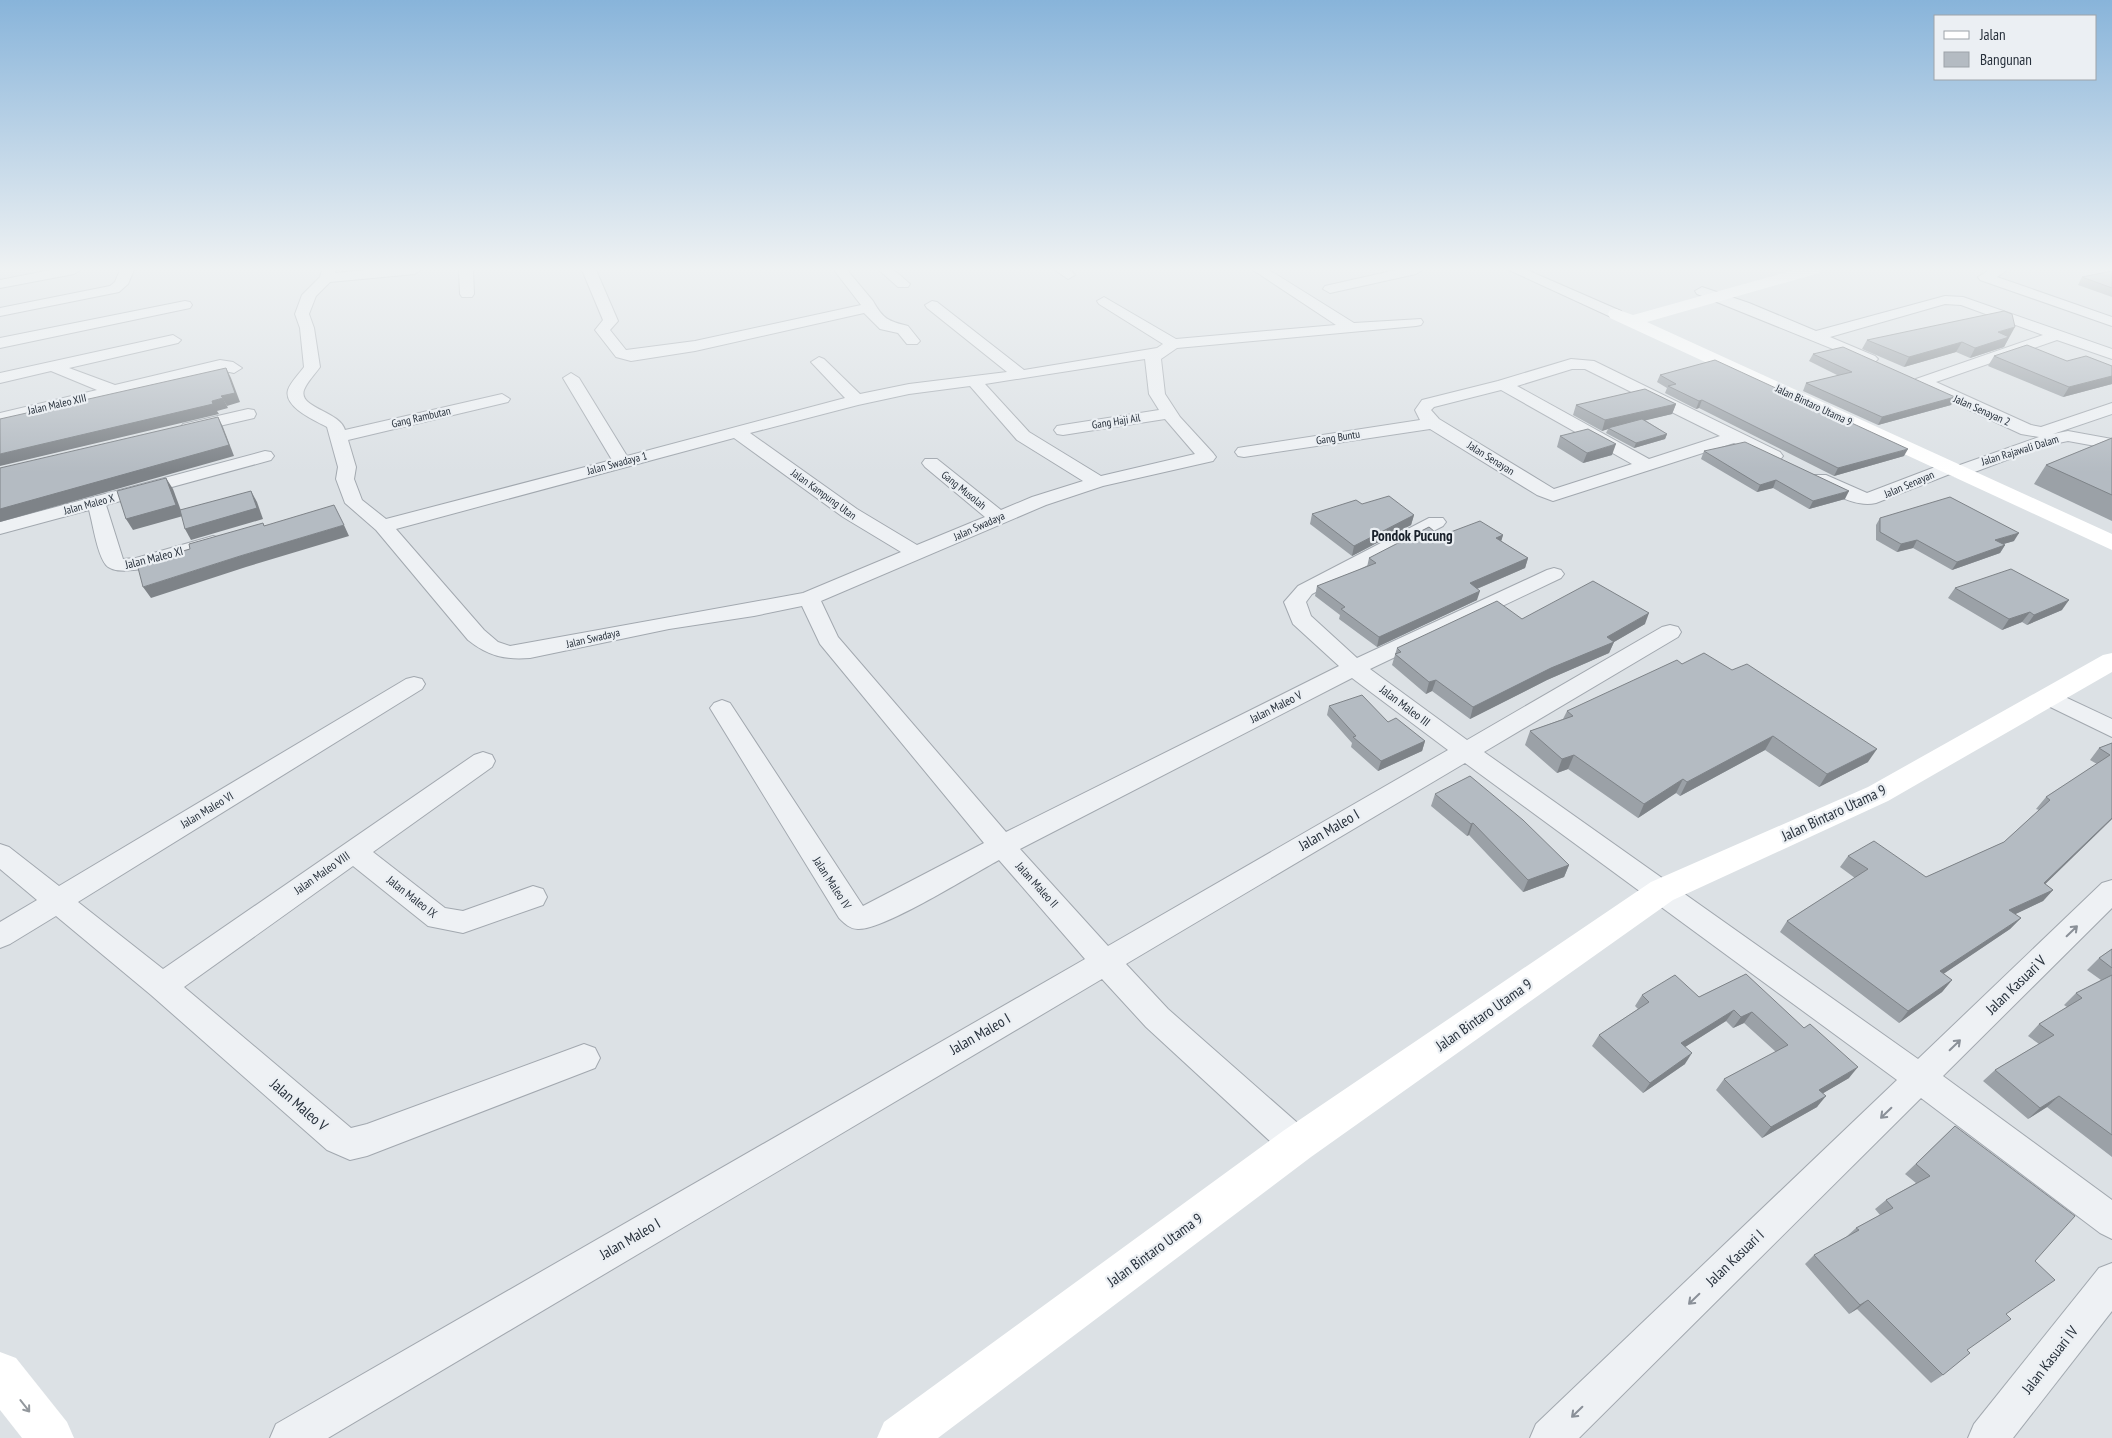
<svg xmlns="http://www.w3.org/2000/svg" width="2112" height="1438" viewBox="0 0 2112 1438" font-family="'PT Sans Narrow',sans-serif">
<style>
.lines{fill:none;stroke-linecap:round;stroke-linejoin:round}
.street-casing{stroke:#a2a8af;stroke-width:2}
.street{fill:#eef1f4;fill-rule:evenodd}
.secondary{fill:#fff;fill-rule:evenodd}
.wall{fill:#9ba1a7}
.shaded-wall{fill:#7e8388}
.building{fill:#b4bbc2;stroke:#7e8388}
.oneway{stroke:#8a9098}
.oneway2{stroke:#93989d}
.labels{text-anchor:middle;stroke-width:4.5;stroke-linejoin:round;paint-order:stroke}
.far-street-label{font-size:11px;fill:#27303b;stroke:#ebeff3}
.street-label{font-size:12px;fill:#27303b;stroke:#ebeff3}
.quarter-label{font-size:15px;font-weight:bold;fill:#19212b;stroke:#ebeff3}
.near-street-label{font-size:15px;fill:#27303b;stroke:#ebeff3}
</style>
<rect width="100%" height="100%" fill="#dce1e5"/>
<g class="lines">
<g class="street-casing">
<g id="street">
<path d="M51 270H80L74 274 0 288V280Z"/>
<path d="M120 270H134L128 284 119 292 0 316V308L110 286 115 282Z"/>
<path d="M322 270H336L335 273 366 270H421L415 274 330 282 316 296 309 314 314 328 320 367C315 374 307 382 304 390 298 408 340 411 345 430L502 394 510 399 508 402 348 440 356 467 354 479 362 500 386 519 612 460 563 378 571 373 579 378 627 456 845 398 811 362 819 357 824 359 860 394 909 384 1007 372 927 308 925 305 932 301 937 302 1024 370 1157 348 1163 344 1099 304 1097 301 1104 297 1176 339 1336 325 1253 270H1269L1354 323 1421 319 1423 322 1421 325 1416 326 1177 348 1161 359 1165 394 1180 417 1213 453 1216 457 1213 461 1103 486 1046 505 821 601 838 637 1006 832 1339 666 1293 624 1284 602 1298 586 1429 518H1443L1446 522 1443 526 1312 594 1306 602 1311 616 1357 658 1547 570 1554 568 1561 570 1564 574 1561 578 1370 669 1467 740 1662 627 1670 625 1678 627 1681 632 1678 637 1484 752 1918 1059 2102 883 2112 880V908L1943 1076 2112 1200V1239L2100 1233 1921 1098 1579 1438H1530L1536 1424 1897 1080 1465 763 1126 964 1168 1009 1309 1133 1314 1144 1309 1155 1297 1160 1285 1155 1146 1027 1102 979 328 1438H270L276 1424 1085 959 999 860C971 875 884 930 858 929 850 929 845 924 839 918L710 708 714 703 722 700 730 703 863 906 984 843 820 644 802 606 754 616 669 629 530 658C505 660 488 656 468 640L376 530 345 503 336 479 338 467 327 427C316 421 283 407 288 390 290 383 299 374 304 367L300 328 295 314 302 295 320 277ZM1145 359 1149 394 1159 410 1063 425 1057 426 1054 430 1057 434 1063 435 1165 419 1195 454 1101 476 1029 432 985 384ZM970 386 1017 440 1083 481 1032 497 1001 510 937 459H925L922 463 925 467 985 517 917 545 857 509 750 433 858 405 909 394ZM734 438 843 517 901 552 803 593 510 646 498 642 484 630 396 529ZM1352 678 1448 750 1108 946 1020 849Z"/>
<path d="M459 270H473L474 294 472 297H462L460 294Z"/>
<path d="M582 270H596L618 321 610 330 626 350 695 341 861 305 834 270H847L873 301C883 319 888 321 908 326L920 341 917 344H907L898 333 880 329 864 313 695 351 631 361 616 357 595 330 603 320Z"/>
<path d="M879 270H894L910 284 908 287H898Z"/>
<path d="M1055 270H1070L1075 275 1068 279Z"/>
<path d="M1396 270H1422L1416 274 1330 293 1323 289 1325 286Z"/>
<path d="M1509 270H1527L1621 311 1623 314 1621 317H1611Z"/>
<path d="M1989 270H2007L1997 277 2112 317V326L1980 280 1978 277Z"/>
<path d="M1702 287 1749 303 1816 331 1945 296 1963 297 2112 349V359L2057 340 1936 382 2031 425 2041 427 2112 403V414L2053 434 2068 431 2112 439V449L2068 441 2044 446 1964 476 1958 477 1950 474 1876 503C1854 508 1832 492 1814 483L1811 479 1814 475H1826L1867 493 1943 464 1949 463 1957 466 2039 437 2021 434 1920 387 1914 382 1916 379 2043 335 1961 305 1945 304 1830 337 1875 356 1878 359 1875 362 1870 364 1697 294 1695 291Z"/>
<path d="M185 301 190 302 192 305 190 308 0 348V338Z"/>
<path d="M173 335 181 340 178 343 69 368 115 385 220 360 233 362 242 368 234 373 220 370 0 423V413L97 390 51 371 0 383V373Z"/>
<path d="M1571 359 1594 361 1780 452 1783 456 1780 460H1768L1734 443 1553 501 1537 495 1430 429 1244 457 1238 456 1235 452 1238 448 1244 447 1420 420 1415 410 1422 400 1498 381ZM1572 369H1585L1720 436 1649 459 1517 386ZM1501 390 1632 464 1554 489 1439 419 1431 410 1434 407Z"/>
<path d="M248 409 254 410 256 414 254 418 189 433 183 432 180 428 183 424Z"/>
<path d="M265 451 271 452 274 456 271 460 106 505 123 559 136 558 213 536 220 538 223 542 220 546C198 553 121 583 106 565 97 554 93 524 89 510L0 534V522Z"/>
<path d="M414 677 422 679 425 684 422 689 78 902 163 969 474 755 483 752 492 755 495 761 492 767 373 852 445 908 463 911 533 886 543 889 547 897 543 905 463 933 428 926 353 866 184 987 351 1128 367 1124 584 1044 595 1048 600 1058 595 1068 367 1156 350 1160 327 1150 151 995 56 916 10 944 0 948V922L37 900 0 869V844L9 847 59 886 406 679Z"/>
<path d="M2050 690 2112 719V737L2042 703 2038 698 2042 693Z"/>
<path d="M2112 1263V1311L2013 1438H1968L1974 1424 2099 1268Z"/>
</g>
</g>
<use href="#street" class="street"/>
<g class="secondary">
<path d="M1794 270H1821L1819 273 1647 322 2112 534V550L1625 325 1610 318 1608 314 1610 310 1616 309 1633 315Z"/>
<path d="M2112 653V672L1888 801 1673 900 1311 1157 938 1438H877L884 1422 1283 1131 1651 882 1868 787 2103 655Z"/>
<path d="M0 1352 16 1358 67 1422 74 1438H22L0 1410Z"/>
</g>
</g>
<g class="wall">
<path d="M2112 271V297L2078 285 2082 277Z"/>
<path d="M2009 337 2004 347 1970 358 1956 352 1904 367 1862 349 1867 340 2010 337Z"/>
<path d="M1813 354 1955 397 1951 405 1878 425 1803 391 1806 383 1839 376 1809 361Z"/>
<path d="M1994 356 2067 361 2112 366V384L2063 397 1988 366Z"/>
<path d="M1660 375 1904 456 1834 476 1699 408 1696 409 1665 393 1667 388 1657 382Z"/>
<path d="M1676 404 1672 414 1645 420 1667 434 1665 439 1634 448 1606 433 1608 429 1602 431 1573 415 1576 405Z"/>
<path d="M1560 436 1612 455 1583 463 1557 447Z"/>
<path d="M2112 438V521L2034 484 2046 465Z"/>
<path d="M1704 451 1845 499 1809 509 1773 488 1757 492 1701 459Z"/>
<path d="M1312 514 1414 515 1411 525 1352 556 1310 524Z"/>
<path d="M1880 518 2014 541 2003 544 2005 545 2000 553 1952 570 1913 548 1897 552 1876 540V525Z"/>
<path d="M1503 535 1501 541 1528 558 1525 568 1477 589V600L1377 647 1339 619 1340 615 1315 596 1317 586 1367 567 1369 558 1440 536Z"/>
<path d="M1955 588 2062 610 2027 625 2022 622 2002 630 1948 598Z"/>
<path d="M1522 619 1645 624 1614 642 1609 653 1547 680 1470 719 1432 691 1426 694 1392 665 1397 648Z"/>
<path d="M1682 664 1868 762 1819 787 1765 750 1680 796 1676 793 1638 818 1568 769 1557 773 1525 745 1530 731 1563 719 1567 711Z"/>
<path d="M1329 706 1388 722 1425 741 1422 751 1378 771 1351 747 1352 743 1327 715Z"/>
<path d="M2112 743V819L2045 884 2053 890 2043 901 2015 914 2021 918 2010 929 1943 974 1952 980 1942 992 1899 1023 1780 932 1787 921 1855 878 1840 867 1848 856 1926 877 2004 842 2039 810 2036 809 2046 797 2097 764 2090 760 2099 748Z"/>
<path d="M1435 794 1569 865 1564 877 1523 892 1469 835 1467 836 1431 806Z"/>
<path d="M2112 949V1157L2047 1107 2028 1119 1983 1081 1995 1070 2039 1044 2028 1036 2039 1024 2067 1007 2064 1005 2076 993 2101 980 2087 970 2099 958Z"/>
<path d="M1746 974 1849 1078 1823 1093 1817 1107 1762 1138 1716 1090 1724 1079 1776 1052 1744 1023 1733 1028 1726 1021 1685 1047V1064L1643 1093 1592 1046 1599 1035 1638 1009 1635 1006 1642 995 1699 997Z"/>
<path d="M1955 1126 2035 1261 2006 1314 1967 1350 1943 1375 1931 1383 1857 1309 1849 1314 1805 1264 1814 1255 1846 1237 1856 1228 1880 1215 1875 1209 1886 1200 1916 1183 1905 1174Z"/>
</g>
<g class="shaded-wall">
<path d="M2015 327 2004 347 1970 358 1975 348 1998 332Z"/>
<path d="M1962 342 1956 352 1904 367 1909 357Z"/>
<path d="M226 368 231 378 240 402 227 406 221 396Z"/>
<path d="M2112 376V384L2063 397 2069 387Z"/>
<path d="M1955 397 1951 405 1878 425 1882 417Z"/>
<path d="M223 398 228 408 217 411 219 414 0 466V454Z"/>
<path d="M1702 400 1699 408 1696 409 1699 401Z"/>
<path d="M1676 404 1672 414 1610 429 1608 428V429L1602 431 1605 420Z"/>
<path d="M218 417 223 427 234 456 0 522V509Z"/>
<path d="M1667 434 1665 439 1634 448 1636 443Z"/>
<path d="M1616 444 1612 455 1583 463 1587 453Z"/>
<path d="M1908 449 1904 456 1834 476 1838 468Z"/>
<path d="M166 478 173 489 183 516 133 530 126 519Z"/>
<path d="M1776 480 1773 488 1757 492 1760 485Z"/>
<path d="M251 491 257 502 263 519 191 540 185 529Z"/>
<path d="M1849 491 1845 499 1809 509 1813 501Z"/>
<path d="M1414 515 1411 525 1352 556 1354 546Z"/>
<path d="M344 525 349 536 246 567 151 598 143 587 240 556Z"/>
<path d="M2019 533 2014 541 1990 548 1995 540Z"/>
<path d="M1503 535 1500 545 1496 538Z"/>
<path d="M1917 540 1913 548 1897 552 1901 544Z"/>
<path d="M2005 545 2000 553 1952 570 1957 562Z"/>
<path d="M1528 558 1525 568 1467 593 1470 583Z"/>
<path d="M1480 591 1477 600 1377 647 1379 637Z"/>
<path d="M2069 600 2062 610 2027 625 2034 615Z"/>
<path d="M2030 612 2022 622 2002 630 2009 619Z"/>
<path d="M1649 613 1645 624 1614 642 1609 653 1547 680 1470 719 1473 707 1607 637Z"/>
<path d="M1436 680 1432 691 1426 694 1429 682Z"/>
<path d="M1773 736 1765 750 1680 796 1687 782Z"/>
<path d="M1425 741 1422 751 1378 771 1381 761Z"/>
<path d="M1877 749 1868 762 1819 787 1827 774Z"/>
<path d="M1574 755 1568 769 1557 773 1562 759Z"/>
<path d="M1683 779 1676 793 1638 818 1644 804Z"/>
<path d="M2112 818V819L2034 895 2044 883Z"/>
<path d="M1473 823 1469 835 1467 836 1471 824Z"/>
<path d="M1569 865 1564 877 1523 892 1528 880Z"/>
<path d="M2053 890 2043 901 1999 922 2009 910Z"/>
<path d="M2021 918 2010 929 1930 983 1940 971Z"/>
<path d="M1952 980 1942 992 1899 1023 1908 1011Z"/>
<path d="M1734 1010 1726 1021 1674 1054 1681 1043Z"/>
<path d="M1752 1012 1744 1023 1733 1028 1741 1017Z"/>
<path d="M1692 1053 1685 1064 1643 1093 1650 1083Z"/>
<path d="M1858 1067 1849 1078 1810 1101 1819 1090Z"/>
<path d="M1826 1096 1817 1107 1762 1138 1771 1127Z"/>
<path d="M2059 1096 2047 1107 2028 1119 2040 1108Z"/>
<path d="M1868 1300 1857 1309 1849 1314 1860 1305Z"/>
</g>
<g class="building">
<path d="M2112 271V288L2082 277Z"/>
<path d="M2004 311 2012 314 2015 327 1998 332 2009 337 1975 348 1962 342 1909 357 1867 340Z"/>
<path d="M2027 345 2067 361 2086 356 2112 366V376L2069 387 1994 356Z"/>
<path d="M1843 347 1955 397 1882 417 1806 383 1852 372 1813 354Z"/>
<path d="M1715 360 1908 449 1838 468 1702 400 1699 401 1668 386 1676 384 1660 375Z"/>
<path d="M226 368 235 393 221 396 223 398 212 401 213 404 0 454V419Z"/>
<path d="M1645 389 1676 404 1605 420 1576 405Z"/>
<path d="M218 417 229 445 0 509V468Z"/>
<path d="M1642 419 1667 434 1636 443 1608 428Z"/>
<path d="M1588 429 1616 444 1587 453 1560 436Z"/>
<path d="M2112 438V495L2046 465Z"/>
<path d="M1745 442 1849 491 1813 501 1776 480 1760 485 1704 451Z"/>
<path d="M166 478 176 505 126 519 117 491Z"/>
<path d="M251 491 257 508 185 529 180 510Z"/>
<path d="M1389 496 1414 515 1354 546 1312 514 1356 500 1362 504Z"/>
<path d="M1950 497 2019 533 1995 540 2005 545 1957 562 1917 540 1901 544 1880 532V518Z"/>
<path d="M334 505 344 525 240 556 143 587 137 564 190 549 189 544 263 523 264 526Z"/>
<path d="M1480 521 1503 535 1496 538 1528 558 1470 583 1480 591 1379 637 1341 609 1345 607 1317 586 1376 563 1369 558 1429 527 1440 536Z"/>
<path d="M2011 569 2069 600 2034 615 2030 612 2009 619 1955 588Z"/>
<path d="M1593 581 1649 613 1607 637 1614 642 1551 668 1473 707 1436 680 1429 682 1395 654 1401 652 1397 648 1497 601 1522 619Z"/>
<path d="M1704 653 1732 670 1747 664 1877 749 1827 774 1773 736 1687 782 1683 779 1644 804 1574 755 1562 759 1530 731 1573 716 1567 711 1677 660 1682 664Z"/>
<path d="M1362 695 1388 722 1396 718 1425 741 1381 761 1353 737 1356 736 1329 706Z"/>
<path d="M2112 743V818L2044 883 2053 890 2009 910 2021 918 1940 971 1952 980 1908 1011 1787 921 1868 869 1848 856 1874 841 1926 877 2004 842 2050 800 2046 797 2110 755 2099 748Z"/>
<path d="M1470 776 1523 820 1569 865 1528 880 1473 823 1471 824 1435 794Z"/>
<path d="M2112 949V968L2099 958Z"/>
<path d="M1746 974 1804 1028 1810 1024 1858 1067 1819 1090 1826 1096 1771 1127 1724 1079 1788 1045 1752 1012 1741 1017 1734 1010 1681 1043 1692 1053 1650 1083 1599 1035 1649 1002 1642 995 1675 975 1699 997Z"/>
<path d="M2112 975V1135L2059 1096 2040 1108 1995 1070 2054 1035 2039 1024 2082 998 2076 993Z"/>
<path d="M1955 1126 2075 1216 2035 1261 2055 1280 2006 1314 2011 1319 1967 1350 1970 1353 1943 1375 1868 1300 1860 1305 1814 1255 1859 1230 1856 1228 1893 1208 1886 1200 1930 1176 1916 1164Z"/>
</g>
<defs><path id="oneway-shaft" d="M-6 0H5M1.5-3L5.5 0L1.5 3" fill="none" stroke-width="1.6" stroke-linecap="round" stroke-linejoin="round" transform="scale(1.25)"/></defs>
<g class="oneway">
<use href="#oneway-shaft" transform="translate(2072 931) rotate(-44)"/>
<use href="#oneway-shaft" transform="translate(1955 1045) rotate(-44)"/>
<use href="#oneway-shaft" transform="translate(1886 1113) rotate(136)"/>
<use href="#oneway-shaft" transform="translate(1694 1299) rotate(136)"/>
<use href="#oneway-shaft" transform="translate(1577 1412) rotate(136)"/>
</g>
<use class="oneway2" href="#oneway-shaft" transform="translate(25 1406) rotate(52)"/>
<linearGradient id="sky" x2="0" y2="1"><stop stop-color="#88b4da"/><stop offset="0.57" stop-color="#eff2f3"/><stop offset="1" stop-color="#eff2f3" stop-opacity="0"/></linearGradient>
<rect width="2112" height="472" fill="url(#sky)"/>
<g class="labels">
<g class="far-street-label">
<text transform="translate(57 404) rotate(-13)" y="4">Jalan Maleo XIII</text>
<text transform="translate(1814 405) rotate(25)" y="4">Jalan Bintaro Utama 9</text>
<text transform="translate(1982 410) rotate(24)" y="4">Jalan Senayan 2</text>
<text transform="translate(421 417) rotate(-13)" y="4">Gang Rambutan</text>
<text transform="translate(1116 421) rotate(-9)" y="4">Gang Haji Ail</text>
<text transform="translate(1338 437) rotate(-9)" y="4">Gang Buntu</text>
<text transform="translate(2020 450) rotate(-17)" y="4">Jalan Rajawali Dalam</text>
<text transform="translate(1491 458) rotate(32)" y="4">Jalan Senayan</text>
<text transform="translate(617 463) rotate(-15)" y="4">Jalan Swadaya 1</text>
<text transform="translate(1909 484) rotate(-23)" y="4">Jalan Senayan</text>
<text transform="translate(964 490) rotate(39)" y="4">Gang Musolah</text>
<text transform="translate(824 494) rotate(36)" y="4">Jalan Kampung Utan</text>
<text transform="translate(89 504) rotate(-15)" y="4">Jalan Maleo X</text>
<text transform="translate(979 526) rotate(-24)" y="4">Jalan Swadaya</text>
<text transform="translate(593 638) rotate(-13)" y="4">Jalan Swadaya</text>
</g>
<g class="street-label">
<text transform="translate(154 558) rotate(-14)" y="4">Jalan Maleo XI</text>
<text transform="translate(1405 706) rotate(37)" y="4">Jalan Maleo III</text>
<text transform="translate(1276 707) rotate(-27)" y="4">Jalan Maleo V</text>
<text transform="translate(207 810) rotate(-31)" y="4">Jalan Maleo VI</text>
<text transform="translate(322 873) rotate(-35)" y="4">Jalan Maleo VIII</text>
<text transform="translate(832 883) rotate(57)" y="4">Jalan Maleo IV</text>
<text transform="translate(1037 885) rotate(48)" y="4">Jalan Maleo II</text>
<text transform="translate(412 897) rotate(38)" y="4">Jalan Maleo IX</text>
</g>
<g class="quarter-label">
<text x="1412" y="541">Pondok Pucung</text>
</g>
<g class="near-street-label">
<text transform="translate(1834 813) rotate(-25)" y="5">Jalan Bintaro Utama 9</text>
<text transform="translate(1329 830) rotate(-30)" y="5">Jalan Maleo I</text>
<text transform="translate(2016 985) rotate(-44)" y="5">Jalan Kasuari V</text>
<text transform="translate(1484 1015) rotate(-35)" y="5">Jalan Bintaro Utama 9</text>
<text transform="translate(980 1034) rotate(-30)" y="5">Jalan Maleo I</text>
<text transform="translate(299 1105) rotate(41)" y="5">Jalan Maleo V</text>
<text transform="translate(630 1239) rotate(-30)" y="5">Jalan Maleo I</text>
<text transform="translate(1155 1250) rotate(-36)" y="5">Jalan Bintaro Utama 9</text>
<text transform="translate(1735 1258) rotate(-44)" y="5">Jalan Kasuari I</text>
<text transform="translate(2050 1360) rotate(-52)" y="5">Jalan Kasuari IV</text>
</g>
</g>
<rect x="1934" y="15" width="162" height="65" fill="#ebeff3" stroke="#9da3a9"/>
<rect x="1944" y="31" width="25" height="8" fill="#ffffff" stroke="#9da3a9"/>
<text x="1980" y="40" font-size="15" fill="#27303b">Jalan</text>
<rect x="1944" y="52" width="25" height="15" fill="#b4bbc2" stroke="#9da3a9"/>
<text x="1980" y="65" font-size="15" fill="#27303b">Bangunan</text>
</svg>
